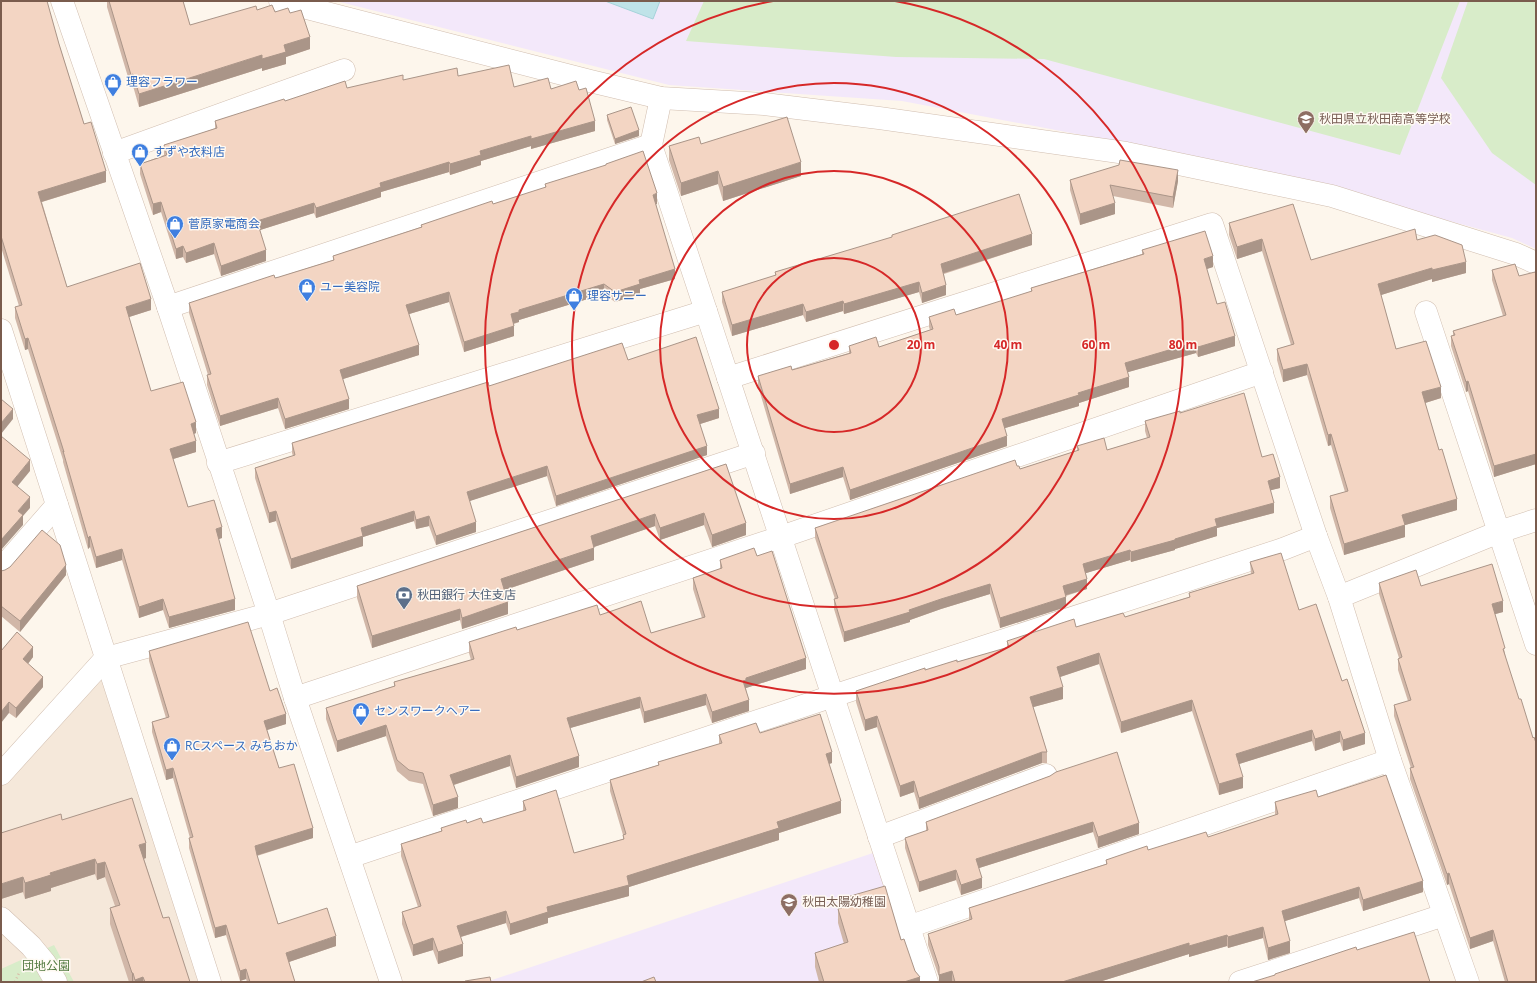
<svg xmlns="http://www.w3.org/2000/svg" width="1537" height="983" viewBox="0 0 1537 983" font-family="'Open Sans','Noto Sans JP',sans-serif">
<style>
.residential{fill:#f5e8da}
.education{fill:#f3e8fa}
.green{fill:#d8ecc9}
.water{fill:#bfe3e8;stroke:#a5d3da}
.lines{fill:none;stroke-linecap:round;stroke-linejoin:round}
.minor-casing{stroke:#d1beb0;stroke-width:23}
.path{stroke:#d9b8a5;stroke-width:2.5;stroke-dasharray:1 3;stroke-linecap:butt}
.minor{stroke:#fff;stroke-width:22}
.wall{fill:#d1b7a8}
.shaded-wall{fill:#aa9588}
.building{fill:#f3d5c3;stroke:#aa9588}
.ring{fill:none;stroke:#d62828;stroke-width:2}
.labels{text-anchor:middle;stroke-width:3;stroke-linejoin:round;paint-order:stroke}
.shop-label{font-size:12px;fill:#366cbe;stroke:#fffaf3;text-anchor:start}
.education-label{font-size:12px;fill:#785e54;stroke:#fffaf3;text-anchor:start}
.service-label{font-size:12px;fill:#4e5e75;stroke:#fffaf3;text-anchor:start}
.park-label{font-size:12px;fill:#537a41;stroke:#fffaf3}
.centre{fill:#d62828;stroke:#fffaf3;stroke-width:2}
.ring-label{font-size:12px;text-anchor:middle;font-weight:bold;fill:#d62828;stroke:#fffaf3;stroke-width:3;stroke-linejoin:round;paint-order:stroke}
</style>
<rect width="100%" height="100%" fill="#fdf6ec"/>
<path class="residential" d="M106 658 210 982H1V774Z"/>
<g class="education">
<path d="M336 1H1536V249L1512 238 1251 167 902 101 669 85Z"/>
<path d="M876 852 919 982H486Z"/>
</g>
<g class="green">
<path d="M704 1H1460L1400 155 1044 59 896 57 686 41Z"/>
<path d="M1468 1H1536V185L1492 153 1441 78Z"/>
<path d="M54 945 74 982H1V969Z"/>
</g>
<path class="water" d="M605 1H660L653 19Z"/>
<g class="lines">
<g class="minor-casing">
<g id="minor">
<path d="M62 1 168 307 269 614 295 698 391 982"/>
<path d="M280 1 590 81 661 98 764 104 879 118 1126 153 1332 196 1516 254 1536 263"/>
<path d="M651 145 661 98"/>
<path d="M114 153 344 70"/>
<path d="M168 307 651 145 706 311"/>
<path d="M1426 312 1536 644"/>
<path d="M1 330 210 982"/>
<path d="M728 378 1212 224 1316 536 1339 597 1390 760 1468 982"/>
<path d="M218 463 706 311 927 982"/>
<path d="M1 569 57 505"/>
<path d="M1339 597 1499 532 1536 520"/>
<path d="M295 698 781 537 1262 372"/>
<path d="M1 774 106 658 269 614 754 453"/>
<path d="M879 837 1046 775"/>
<path d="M349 857 833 696 1283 549 1316 536"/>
<path d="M1 918 31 946 45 963 56 982"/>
<path d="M908 927 1390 760"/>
<path d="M1240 982 1444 915"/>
</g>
</g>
<path class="path" d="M15 982 19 973"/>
<use href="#minor" class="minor"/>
</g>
<g class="wall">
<path d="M1 1 59 44 84 124 106 182 42 202 67 287 151 310 129 317 151 391 196 433 194 434 196 452 173 459 188 507 222 538 218 539 235 610 169 628 163 610 139 618 122 560 96 568 90 547 88 549 63 462V460L28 349 25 350 15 318V307L19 306 1 247Z"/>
<path d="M107 1H183L190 25 257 10 275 12 290 13 310 49 286 57V64L262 71V68L139 107 133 86 131 87 107 7Z"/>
<path d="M458 76 514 87 579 90 595 131 531 149V146L481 161V165L450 175 449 172 381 192V197L316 218 314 213 260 230 266 261 221 276 214 254 186 263 183 257 176 259 161 212 153 215 140 174V164L164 155V145L215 129V121L285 101 347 88 403 80Z"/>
<path d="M607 115 639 136 615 144 607 120Z"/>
<path d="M701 144 801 176 723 201 718 184 681 196 669 160V146Z"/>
<path d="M1070 180 1178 181 1173 208 1113 196 1115 214 1080 225 1070 190Z"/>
<path d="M545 184 657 204H656L675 279 640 289V294L615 302 604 294 519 320V322L514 324V336L464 352 449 302 409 314 419 355 343 379 349 409 285 429 278 408 220 426 207 385V375H208L189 313V303L279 277 333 260V256L421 227V225L493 204 545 188Z"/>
<path d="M1229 223 1311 260 1417 240 1466 273 1432 282V279L1381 295 1396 349 1441 398 1425 403 1457 510 1405 525V537L1344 555 1330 508V496L1345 492 1331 445 1328 446 1307 375 1283 382 1277 360V349L1291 345 1262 251 1237 259 1229 235Z"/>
<path d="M892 235 1032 245 944 274 946 295 922 303 919 292 844 314 843 311 806 322 803 315 732 336 722 302V292L775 276V272L892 238Z"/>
<path d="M1142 250 1213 267 1206 269 1217 304 1235 346 1198 357 1196 353 1128 372 1129 387 1079 403V406L1005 428 1007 446 850 500 843 477 790 494 758 386V376L792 370 849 353V346L879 347 930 330 929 327V317L956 315 1031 292V288L1142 254Z"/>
<path d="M1492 270 1519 276 1536 275V464L1494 477 1468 391 1466 392 1451 346V336H1453V331L1503 316 1492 280Z"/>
<path d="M628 360 719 418 700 424 707 455 556 506 547 476 469 501 476 532 436 545 429 526 416 529 414 521 363 537V546L291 569 276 521 269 523 255 478V468L293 456 292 453V443L489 386Z"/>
<path d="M1180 413 1262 457 1280 488 1270 490 1274 513 1217 528V536L1175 549V550L1131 562 1130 560 1086 573 1087 589 1066 596V607L1000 628 990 594 941 609 910 620V622L844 642 834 609V599H835L815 538V528L1017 466 1020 469 1077 451V446L1107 450 1147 438 1145 431V421Z"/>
<path d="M726 464 746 535 712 547 704 525 660 540 655 526 594 547V560L505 590 508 614 462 629 460 620 372 648 357 598V586Z"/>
<path d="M757 556 806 669 746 688 749 711 712 723 706 705 644 723 640 708 570 728 579 767 516 788 510 766 454 785 458 808 433 816 423 784 409 781 397 771 386 736 337 752 326 719V708L394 686V682L471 660 469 653V642L517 630 600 615 651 633 702 618 693 589V578L720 569V560Z"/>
<path d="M1250 562 1299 610 1342 681 1365 744 1343 751 1340 742 1315 751 1312 741 1239 764 1243 788 1219 795 1192 711 1121 733 1099 664 1060 677 1063 699 1033 707 1047 752V763H1042L919 809 914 792 900 797 877 727 865 731 856 702V691L925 670 957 662 1007 648V641L1125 617 1189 597V593L1251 574Z"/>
<path d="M1 571 66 575 20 632 1 616Z"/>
<path d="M1379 583 1503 612 1495 614 1505 653 1536 982H1505L1493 941 1470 949 1449 884 1447 885 1410 779V768H1411L1394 716V705L1408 701 1398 670V659L1399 658 1379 594Z"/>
<path d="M1 651 33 657 28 664 43 687 16 718 9 713Z"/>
<path d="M149 651 270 691 286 724 267 730 279 768 313 838 257 856 278 924 336 946 289 962 295 982H247L246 979 240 981 226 935 215 938 189 848V838H190L173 778 166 780 152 732V722L166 718 149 661Z"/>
<path d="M760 733 832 763 829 764 841 813 779 833V840L629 887V896L548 918V923L510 935 506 923 461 937 463 956 438 964 433 950 413 956 402 924V912L418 907 401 856V844L441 831V828L467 823H483L523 811V801L574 853 623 839V835L610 791V780L658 765V762L719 744V735Z"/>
<path d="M1050 776 1139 834 1098 848 1093 832 979 868 982 888 961 895 956 880 919 892 905 848V838L926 831V822Z"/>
<path d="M1318 797 1423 892 1363 911 1359 898 1285 921 1290 953 1268 960 1263 938 1228 948 1227 946 1189 957V954L1099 982H939V977L928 945V934L969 920V908L1106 864V860L1148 850 1208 837 1275 815V802Z"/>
<path d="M62 820 146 858 144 859 163 918 190 982H129L110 924V908L115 906 105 877 97 880 95 874 51 888V891L25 899 23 892 1 899Z"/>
<path d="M847 897 901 940 920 982H819L815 967V953L844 944 838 923V909L847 906Z"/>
</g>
<g class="shaded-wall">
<path d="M310 37V49L286 57V64L262 71V59L284 45Z"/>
<path d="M262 55V68L139 107V94Z"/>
<path d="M133 74V86L131 87V75Z"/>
<path d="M595 121V131L531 149V139Z"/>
<path d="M639 130V136L615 144V139Z"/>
<path d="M531 136V146L481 161V165L450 175V164L480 151Z"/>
<path d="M449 162V172L381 192V197L316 218V208L380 183Z"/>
<path d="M801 162V176L723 201V187Z"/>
<path d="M1178 170V181L1173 208V197Z"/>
<path d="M106 171V182L38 203V192Z"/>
<path d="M718 171V184L681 196V183Z"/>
<path d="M657 193V204L653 205V195Z"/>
<path d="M161 202V212L153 215V204Z"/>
<path d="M314 203V213L257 231V221Z"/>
<path d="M1115 203V214L1080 225V214Z"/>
<path d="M1032 234V245L941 274V264Z"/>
<path d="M1262 239V251L1237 259V247Z"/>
<path d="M214 243V254L186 263V253Z"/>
<path d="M183 246V257L176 259V249Z"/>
<path d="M266 250V261L221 276V266Z"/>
<path d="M1213 256V267L1204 270V259Z"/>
<path d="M1466 262V273L1432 282V270Z"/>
<path d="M1432 268V279L1378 296V284Z"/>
<path d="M675 269V279L640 289V294L615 302V292L639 280Z"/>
<path d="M919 282V292L844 314V304Z"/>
<path d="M604 284V294L519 320V322L511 324V314L519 310Z"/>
<path d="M946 285V295L922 303V293Z"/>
<path d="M449 292V302L406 315V305Z"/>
<path d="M151 299V310L126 318V307Z"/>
<path d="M843 301V311L806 322V312Z"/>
<path d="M803 304V315L732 336V325Z"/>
<path d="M514 326V336L464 352V342Z"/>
<path d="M1235 336V346L1198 357V347Z"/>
<path d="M28 338V349L25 350V339Z"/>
<path d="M1196 342V353L1125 373V363Z"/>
<path d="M419 345V355L340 380V370Z"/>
<path d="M1307 364V375L1283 382V370Z"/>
<path d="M1129 377V387L1079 403V406L1002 429V419L1078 393Z"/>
<path d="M1468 381V391L1466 392V382Z"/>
<path d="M1441 387V398L1422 404V392Z"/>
<path d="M278 398V408L220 426V416Z"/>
<path d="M349 399V409L285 429V419Z"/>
<path d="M13 409V419L1 434V423Z"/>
<path d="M719 409V418L697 425V415Z"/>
<path d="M196 422V433L191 435V424Z"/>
<path d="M1331 434V445L1328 446V435Z"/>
<path d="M1007 436V446L850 500V490Z"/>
<path d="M196 441V452L170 460V449Z"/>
<path d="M707 446V455L556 506V496Z"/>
<path d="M1536 454V464L1494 477V466Z"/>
<path d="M30 460V471L12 493V482Z"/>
<path d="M547 466V476L467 502V492Z"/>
<path d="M843 467V477L790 494V484Z"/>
<path d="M1280 477V488L1268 491V481Z"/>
<path d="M30 497V508L23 516V525L1 550V540L18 511Z"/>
<path d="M1457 499V510L1402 526V515Z"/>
<path d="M1274 503V513L1217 528V536L1175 549V550L1131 562V552L1175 539 1215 519Z"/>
<path d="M276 511V521L269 523V513Z"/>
<path d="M414 511V521L363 537V546L291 569V559L361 528Z"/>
<path d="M704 513V525L660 540V528Z"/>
<path d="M655 514V526L591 548V536Z"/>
<path d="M429 516V526L416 529V520Z"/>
<path d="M476 522V532L436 545V536Z"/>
<path d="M746 523V535L712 547V535Z"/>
<path d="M1405 525V537L1344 555V544Z"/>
<path d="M222 527V538L216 540V529Z"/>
<path d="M90 536V547L88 549V538Z"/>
<path d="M594 548V560L501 591V579Z"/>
<path d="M122 549V560L96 568V557Z"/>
<path d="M1130 550V560L1083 574V564Z"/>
<path d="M66 565V575L20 632V621Z"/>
<path d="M1087 579V589L1063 596V586Z"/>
<path d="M990 584V594L941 609 910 620V622L844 642V632L941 599Z"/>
<path d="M1066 597V607L1000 628V618Z"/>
<path d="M163 599V610L139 618V607Z"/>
<path d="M235 599V610L169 628V617Z"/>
<path d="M1503 601V612L1492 615V604Z"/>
<path d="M508 602V614L462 629V618Z"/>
<path d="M460 609V620L372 648V636Z"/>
<path d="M33 647V657L23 670V659Z"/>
<path d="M1099 653V664L1057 678V667Z"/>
<path d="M806 658V669L746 688V691L743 681 746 678Z"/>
<path d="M43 677V687L16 718V708Z"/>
<path d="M1063 687V699L1030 708V697Z"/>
<path d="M706 694V705L644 723V712Z"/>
<path d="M640 697V708L567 729V718Z"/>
<path d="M749 700V711L712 723V712Z"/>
<path d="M1192 700V711L1121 733V722Z"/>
<path d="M9 702V713L1 723V712Z"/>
<path d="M286 714V724L264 731V721Z"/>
<path d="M877 716V727L865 731V720Z"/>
<path d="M386 725V736L337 752V741Z"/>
<path d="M1312 730V741L1236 765V754Z"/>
<path d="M1340 731V742L1315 751V739Z"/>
<path d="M1365 733V744L1343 751V740Z"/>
<path d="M832 752V763L826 765V754Z"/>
<path d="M1042 752V763L919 809V798Z"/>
<path d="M510 755V766L450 786V775Z"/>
<path d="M579 756V767L516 788V777Z"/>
<path d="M173 768V778L166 780V770Z"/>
<path d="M1243 777V788L1219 795V784Z"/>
<path d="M914 781V792L900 797V786Z"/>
<path d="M458 797V808L433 816V805Z"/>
<path d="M841 801V813L779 833V840L629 887V896L548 918V923L510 935V924L547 907 627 876 777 822Z"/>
<path d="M1093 822V832L976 869V859Z"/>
<path d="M1139 823V834L1098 848V837Z"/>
<path d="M313 828V838L255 856V846Z"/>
<path d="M146 843V858L139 860V845Z"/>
<path d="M95 859V874L51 888V891L25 899V883L50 873Z"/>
<path d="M105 862V877L97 880V864Z"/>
<path d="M956 870V880L919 892V882Z"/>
<path d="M1449 873V884L1447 885V874Z"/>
<path d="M23 877V892L1 899V884Z"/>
<path d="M982 878V888L961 895V885Z"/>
<path d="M1423 881V892L1363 911V900Z"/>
<path d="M1359 887V898L1282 922V911Z"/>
<path d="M506 911V923L457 938V926Z"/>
<path d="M226 925V935L215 938V928Z"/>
<path d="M1263 927V938L1228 948V937Z"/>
<path d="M1493 930V941L1470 949V938Z"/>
<path d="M1227 935V946L1189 957V946Z"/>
<path d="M336 936V946L286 963V953Z"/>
<path d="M433 938V950L413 956V945Z"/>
<path d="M1290 941V953L1268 960V948Z"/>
<path d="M1189 943V954L1099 982H1062Z"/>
<path d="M463 944V956L438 964V952Z"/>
<path d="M246 969V979L240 981V971Z"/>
<path d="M952 971V982H939V975Z"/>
<rect x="132" y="973" width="1" height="9"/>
<path d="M143 977V982H135V980Z"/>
<path d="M920 977V982H904Z"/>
</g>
<g class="building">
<path d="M1 1H47L59 44 84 124 91 122 106 171 38 192 67 287 140 263 151 299 126 307 151 391 183 382 196 422 191 424 196 441 170 449 188 507 214 500 222 527 216 529 235 599 169 617 163 599 139 607 122 549 96 557 90 536 88 538 63 451 64 452 28 338 25 339 15 307 22 305 1 236Z"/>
<path d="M109 1H183L190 25 256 6 257 10 272 5 275 12 288 8 290 13 301 10 310 37 284 45 286 52 262 59V55L139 94 133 74 131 75Z"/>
<path d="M509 65 514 87 548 78 551 89 576 81 579 90 586 88 595 121 531 139V136L480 151 481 155 450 164 449 162 380 183 381 187 316 208 314 203 257 221 266 250 221 266 214 243 186 253 183 246 176 249 161 202 153 204 140 164 167 155 164 145 217 128 215 121 284 99 285 101 345 81 347 88 403 75V80L457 68 458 76Z"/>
<path d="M631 107 639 130 615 139 607 115Z"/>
<path d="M787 117 801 162 723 187 718 171 681 183 669 146 699 137 701 144Z"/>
<path d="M643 151 657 193 653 195 675 269 639 280 640 284 615 292 604 284 519 310V312L511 314 514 326 464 342 449 292 406 305 419 345 340 370 349 399 285 419 278 398 220 416 207 375 211 374 189 303 274 275 275 278 279 277 334 260 333 256 422 227 421 225 492 201 493 204 546 187 545 184 606 165V164Z"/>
<path d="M1120 160 1178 170 1173 197 1110 185 1115 203 1080 214 1070 180 1119 165Z"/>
<path d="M1019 194 1032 234 941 264 946 285 922 293 919 282 844 304 843 301 806 312 803 304 732 325 722 292 776 275 775 272 892 237V235Z"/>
<path d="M1293 204 1311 260 1415 229 1417 240 1435 235 1462 245 1466 262 1432 270V268L1378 284 1396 349 1426 341 1441 387 1422 392 1439 450 1442 449 1457 499 1402 515 1405 525 1344 544 1330 496 1348 491 1331 434 1328 435 1307 364 1283 370 1277 349 1294 344 1262 239 1237 247 1229 223Z"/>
<path d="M1205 231 1213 256 1204 259 1217 304 1225 302 1235 336 1198 347 1196 342 1125 363 1129 377 1078 393 1079 395 1002 419 1007 436 850 490 843 467 790 484 758 376 791 366 792 370 851 353 849 346 876 337 879 347 933 329 929 317 954 309 956 315 1032 291 1031 288 1144 254 1142 250Z"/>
<path d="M1515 264 1519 276 1535 272 1536 275V454L1494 466 1468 381 1466 382 1451 336 1455 335 1453 331 1506 315 1492 270Z"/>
<path d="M696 337 719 409 697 415 707 446 556 496 547 466 467 492 476 522 436 536 429 516 416 520 414 511 361 528 363 536 291 559 276 511 269 513 255 468 295 455 292 443 488 382 489 386 622 343 628 360Z"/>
<path d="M1244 393 1262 457 1273 454 1280 477 1268 481 1274 503 1215 519 1217 526 1175 539V540L1131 552 1130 550 1083 564 1087 579 1063 586 1066 597 1000 618 990 584 941 599 909 610 910 612 844 632 834 599 838 598 815 528 1015 460 1017 466H1019L1020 469 1079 450 1077 446 1104 438 1107 450 1150 437 1145 421 1180 411V413Z"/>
<path d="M1 399 13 409 1 423Z"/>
<path d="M1 436 30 460 12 482 30 497 18 511 23 515 1 540Z"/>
<path d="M726 464 746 523 712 535 704 513 660 528 655 514 591 536 594 548 501 579 508 602 462 618 460 609 372 636 357 586Z"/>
<path d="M42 530 60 545 66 565 20 621 1 606V571L5 570 10 567Z"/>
<path d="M754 548 757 556 772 551 806 658 746 678V680L743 681 749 700 712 712 706 694 644 712 640 697 567 718 579 756 516 777 510 755 450 775 458 797 433 805 423 773 409 770 397 760 386 725 337 741 326 708 395 686 394 682 474 659 469 642 516 627 517 630 597 605 600 615 641 601 651 633 705 617 693 578 722 568 720 560Z"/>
<path d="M1281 553 1299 610 1316 604 1342 681 1347 679 1365 733 1343 740 1340 731 1315 739 1312 730 1236 754 1243 777 1219 784 1192 700 1121 722 1099 653 1057 667 1063 687 1030 697 1047 752H1042L919 798 914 781 900 786 877 716 865 720 856 691 925 668V670L957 660V662L1009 647 1007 641 1074 619 1076 627 1123 613 1125 617 1190 597 1189 593 1254 573 1250 562Z"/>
<path d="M1492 564 1503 601 1492 604 1505 648 1503 649 1519 699H1521L1533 738 1534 737 1536 743V982H1508L1493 930 1470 938 1449 873 1447 874 1410 768 1414 767 1413 765 1394 705 1411 700 1398 659 1402 657 1379 583 1416 570 1421 586Z"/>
<path d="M248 622 270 691 277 688 286 714 264 721 279 768 294 764 313 828 255 846 257 855 278 924 327 908 336 936 286 953 295 982H250L246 969 240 971 226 925 215 928 189 838 193 837 173 768 166 770 152 722 169 717 149 651Z"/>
<path d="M17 632 33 647 23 659 43 677 16 708 9 702 1 712V651Z"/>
<path d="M820 714 832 752 826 754 841 801 777 822 779 828 627 876 629 885 547 907 548 912 510 924 506 911 457 926 463 944 438 952 433 938 413 945 402 912 421 906 401 844 442 831 441 828 466 820 467 823 481 818 483 823 526 810 523 801 556 790 574 853 624 839 623 835 626 834 610 780 659 765 658 762 722 743 719 735 756 723 760 733Z"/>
<path d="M1117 752 1139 823 1098 837 1093 822 976 859 982 878 961 885 956 870 919 882 905 838 928 830 926 822 1050 776 1056 772Z"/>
<path d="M1386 775 1423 881 1363 900 1359 887 1282 911 1290 941 1268 948 1263 927 1228 937 1227 935 1189 946V943L1062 982H955L952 971 939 975V967L928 934 972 919 969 908 1107 864 1106 860 1147 846 1148 850 1206 832 1208 837 1278 814 1275 802 1316 790 1318 797Z"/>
<path d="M132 798 146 843 139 845 163 918 169 917 190 982H145L143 977 135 980 133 973H132L110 908 120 905 105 862 97 864 95 859 50 873 51 875 25 883 23 877 1 884V833L61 814 62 820Z"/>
<path d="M885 886 901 940 904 939 915 971 920 977 904 982H824L815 953 848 942 838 909 850 905 847 897Z"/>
<path d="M1414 932 1430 982H1252L1275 975V974L1356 947 1357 950Z"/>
<path d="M490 977 491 982H465V981Z"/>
<path d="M654 977 656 982H641Z"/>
</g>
<g class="ring">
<circle cx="834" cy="345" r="87"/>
<circle cx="834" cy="345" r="174"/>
<circle cx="834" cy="345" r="262"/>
<path d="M895 1A349 349 0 1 1 773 1"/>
</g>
<defs>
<g id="shop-pin" transform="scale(0.9)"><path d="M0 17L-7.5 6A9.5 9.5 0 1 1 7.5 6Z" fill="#3f7fe0" stroke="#fffaf3"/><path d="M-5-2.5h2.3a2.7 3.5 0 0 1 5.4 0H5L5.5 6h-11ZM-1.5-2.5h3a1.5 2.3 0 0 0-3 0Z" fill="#fff"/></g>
<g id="school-pin" transform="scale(0.9)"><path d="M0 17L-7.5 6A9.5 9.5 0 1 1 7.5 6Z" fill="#8d6e63" stroke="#fffaf3"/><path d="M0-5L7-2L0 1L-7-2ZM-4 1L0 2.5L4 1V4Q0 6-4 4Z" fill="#fff"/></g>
<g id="bank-pin" transform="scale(0.9)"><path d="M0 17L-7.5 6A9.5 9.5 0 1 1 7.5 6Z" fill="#5c6f8a" stroke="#fffaf3"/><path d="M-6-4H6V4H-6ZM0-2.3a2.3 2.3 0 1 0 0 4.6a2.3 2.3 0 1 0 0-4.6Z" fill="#fff"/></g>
</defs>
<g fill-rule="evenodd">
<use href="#shop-pin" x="113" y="82"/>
<use href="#school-pin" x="1306" y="119"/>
<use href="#shop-pin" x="140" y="152"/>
<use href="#shop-pin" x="175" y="224"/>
<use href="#shop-pin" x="307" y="287"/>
<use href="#shop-pin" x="574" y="296"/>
<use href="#bank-pin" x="404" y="595"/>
<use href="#shop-pin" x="361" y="711"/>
<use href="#shop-pin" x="172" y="746"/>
<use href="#school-pin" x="789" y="902"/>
</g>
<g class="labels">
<g class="shop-label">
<text x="126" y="86">理容フラワー</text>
<text x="153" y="156">すずや衣料店</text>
<text x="188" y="228">菅原家電商会</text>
<text x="320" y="291">ユー美容院</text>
<text x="587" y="300">理容サニー</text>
<text x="374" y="715">センスワークヘアー</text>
<text x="185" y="750">RCスペース みちおか</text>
</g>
<g class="education-label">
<text x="1319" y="123">秋田県立秋田南高等学校</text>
<text x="802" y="906">秋田太陽幼稚園</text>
</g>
<g class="service-label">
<text x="417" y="599">秋田銀行 大住支店</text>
</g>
<g class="park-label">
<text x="46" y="970">団地公園</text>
</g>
</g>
<circle cx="834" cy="345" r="6" class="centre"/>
<g class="ring-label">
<text x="921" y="349">20 m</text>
<text x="1008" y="349">40 m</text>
<text x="1096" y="349">60 m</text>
<text x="1183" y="349">80 m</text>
</g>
<rect width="1537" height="983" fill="none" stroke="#7a5c4d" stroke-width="4"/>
</svg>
